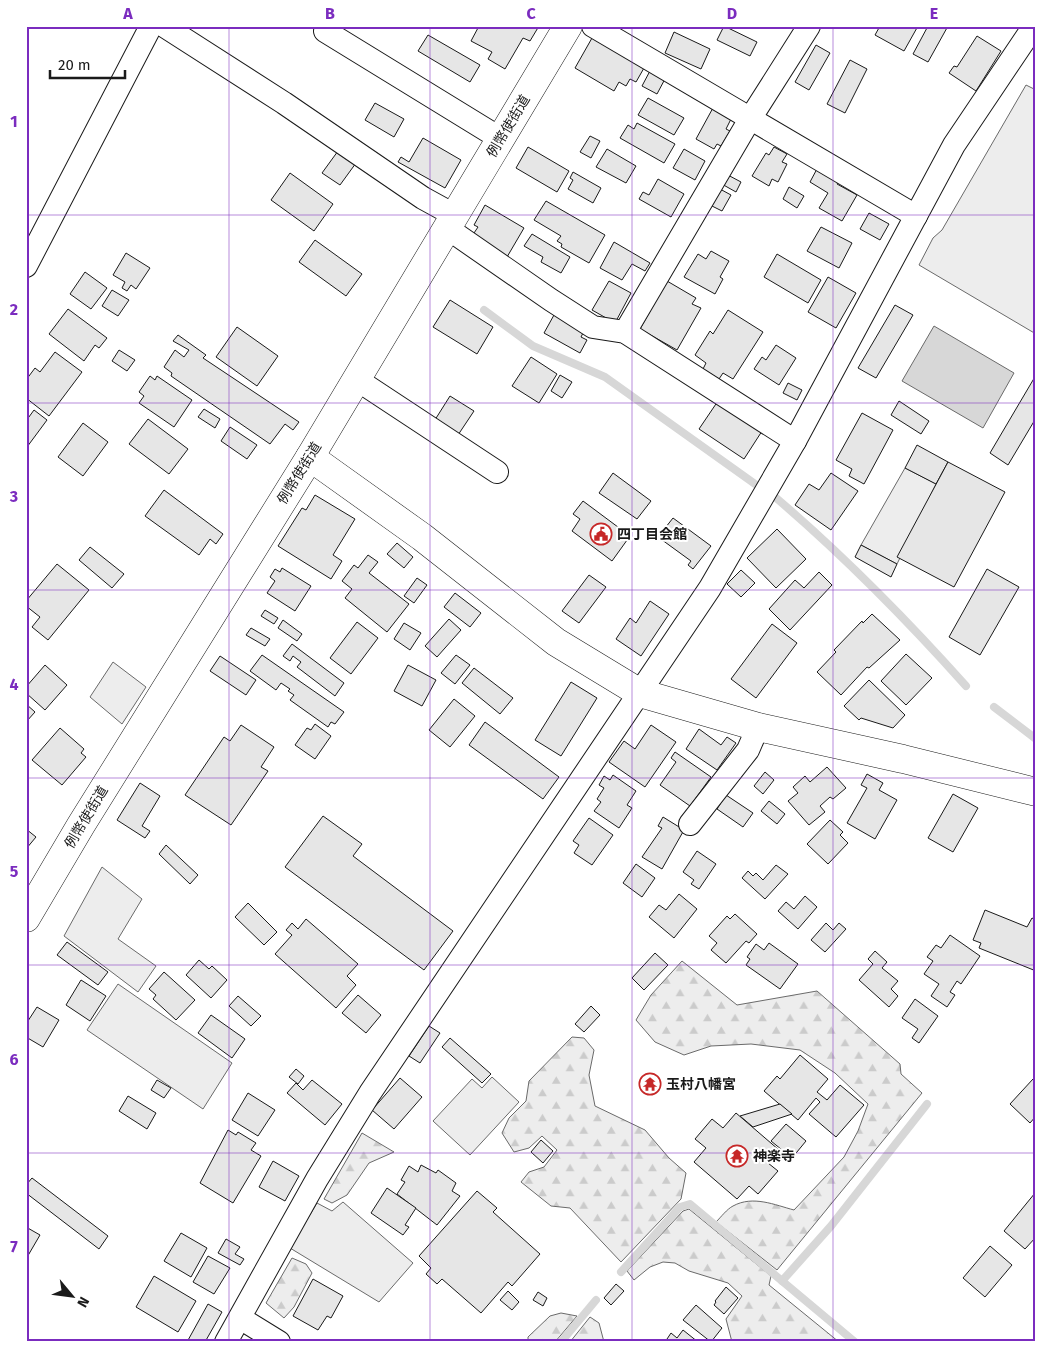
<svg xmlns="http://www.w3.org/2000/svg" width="1062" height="1368" viewBox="0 0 1062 1368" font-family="'Fira Sans','Noto Sans JP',sans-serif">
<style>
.built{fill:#ededed;stroke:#6a6a6a}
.forest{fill:url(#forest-firs);stroke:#6a6a6a}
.water{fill:#d7d7d7;stroke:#6a6a6a}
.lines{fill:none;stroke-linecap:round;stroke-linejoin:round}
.stream{stroke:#d7d7d7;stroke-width:8}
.building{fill:#e6e6e6;stroke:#1a1a1a}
.minor-casing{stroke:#1a1a1a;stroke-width:24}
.tertiary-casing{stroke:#1a1a1a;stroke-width:29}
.secondary-casing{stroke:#1a1a1a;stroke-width:29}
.minor{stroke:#fff;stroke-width:22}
.tertiary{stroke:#fff;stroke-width:28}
.secondary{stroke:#fff;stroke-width:28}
.grid{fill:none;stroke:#7b2cbf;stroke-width:1;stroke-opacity:0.55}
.labels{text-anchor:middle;stroke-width:4;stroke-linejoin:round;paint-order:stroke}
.street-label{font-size:14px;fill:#1a1a1a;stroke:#fff}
.poi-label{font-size:14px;font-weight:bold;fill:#1a1a1a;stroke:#fff;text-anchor:start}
.neatline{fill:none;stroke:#7b2cbf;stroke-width:2}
.grid-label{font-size:16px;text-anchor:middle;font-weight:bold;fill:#7b2cbf}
</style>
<defs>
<pattern id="forest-firs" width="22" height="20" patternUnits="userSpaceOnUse" patternTransform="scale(1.25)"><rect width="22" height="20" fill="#ededed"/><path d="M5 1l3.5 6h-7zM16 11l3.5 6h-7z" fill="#cbcbcb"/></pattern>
</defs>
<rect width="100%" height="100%" fill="#fff"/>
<g class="built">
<path d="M1026 85 1036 90V334L919 265 933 238 942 230Z"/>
<path d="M905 468 936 484 897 564 861 545Z"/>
<path d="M113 662 146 687 122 724 90 697Z"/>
<path d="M102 867 142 899 118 939 156 966 138 992 64 936Z"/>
<path d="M118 984 232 1063 203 1109 87 1030Z"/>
<path d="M492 1077 519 1102 470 1155 433 1121 472 1079 482 1088Z"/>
<path d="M343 1202 413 1263 379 1302 290 1248 317 1203 332 1211Z"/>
</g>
<g class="forest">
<path d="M682 961 737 1005 817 991 900 1064 901 1074 922 1093 777 1270 716 1222C721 1217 727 1209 733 1206 753 1195 775 1205 794 1210L844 1157 858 1131 868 1104 835 1073 800 1050 751 1044 711 1046 684 1055 655 1042 636 1020 651 995Z"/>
<path d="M572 1037 584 1038 594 1050 589 1075 595 1106 645 1130 669 1158 686 1173 681 1199 621 1262 570 1208 551 1206 521 1182 529 1172 544 1167 557 1150 542 1136 529 1148 514 1152 502 1133 509 1118 526 1101 529 1081Z"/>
<path d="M362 1133 394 1152 369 1163 347 1195 332 1203 324 1199Z"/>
<path d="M689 1209 771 1276 769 1285 839 1342H732L726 1319 742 1296 728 1283 689 1271 675 1263 663 1262 650 1267 634 1280 627 1271 683 1211Z"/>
<path d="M292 1258 306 1264 312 1273 294 1307 284 1318 266 1303Z"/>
<path d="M561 1313 577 1316 555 1342H528V1337L550 1316Z"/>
<path d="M590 1317 599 1323 604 1342H570Z"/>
</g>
<path class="water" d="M934 326 1014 373 983 428 902 381Z"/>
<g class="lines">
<g class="stream">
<path d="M484 310 533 346 605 377 755 484"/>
<path d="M775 497C843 555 907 620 966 686"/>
<path d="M994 707 1036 739"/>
<path d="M621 1272 680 1207 690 1204 855 1342"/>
<path d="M782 1281 831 1226 927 1104"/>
<path d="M561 1342 596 1300"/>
</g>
</g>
<g class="building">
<path d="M479 26H539L530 41 523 38 505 69 488 59 492 52 471 41Z"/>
<path d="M724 26 757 42 750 56 717 40Z"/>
<path d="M880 26H918L904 51 875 35Z"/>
<path d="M928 26H948L928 62 913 54Z"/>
<path d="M674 32 710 49 701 69 665 53Z"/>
<path d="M428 35 480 65 470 82 418 51Z"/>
<path d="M977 36 1001 51 976 91 949 73 954 66 957 67Z"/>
<path d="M592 38 644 68 636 82 630 79 626 86 619 82 614 91 575 68Z"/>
<path d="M816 45 830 53 809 90 795 82Z"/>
<path d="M850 60 867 69 845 113 827 104Z"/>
<path d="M651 69 666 77 657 94 642 86Z"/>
<path d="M648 98 684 118 674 135 638 115Z"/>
<path d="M375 103 404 119 394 137 365 120Z"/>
<path d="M714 106 732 117 726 129 730 131 721 146 717 144 714 149 696 139Z"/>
<path d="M637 123 675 144 664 163 620 138 628 125 634 129Z"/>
<path d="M590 136 600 141 591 158 580 152Z"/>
<path d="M423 138 461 160 445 188 398 162 401 157 409 162Z"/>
<path d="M528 147 569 171 557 192 516 168Z"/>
<path d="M774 147 787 154 782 162 787 164 778 182 772 179 769 186 752 176 766 153 769 155Z"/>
<path d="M607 149 636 166 626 183 596 167Z"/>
<path d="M684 149 705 161 695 180 673 168Z"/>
<path d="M338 151 356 163 340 185 322 173Z"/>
<path d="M818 167 840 179 837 184 857 195 842 221 819 208 828 193 810 182Z"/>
<path d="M573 172 601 188 593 203 568 189 573 180 570 178Z"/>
<path d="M290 173 333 204 314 231 271 200Z"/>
<path d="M726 174 741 182 736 192 720 183Z"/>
<path d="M658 179 684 194 671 217 639 199 643 192 649 195Z"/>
<path d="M789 187 804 196 797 208 783 199Z"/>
<path d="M720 189 731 195 722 211 710 205Z"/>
<path d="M546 201 605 235 589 263 561 247 562 244 557 241 561 236 534 220Z"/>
<path d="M485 205 524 228 507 257 472 236 478 227 474 225Z"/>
<path d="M869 213 889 224 880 240 860 229Z"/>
<path d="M821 227 852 243 839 268 807 251Z"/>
<path d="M532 234 570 257 561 273 541 262 543 257 524 246Z"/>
<path d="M315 240 362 274 346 296 299 262Z"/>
<path d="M614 242 650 263 645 271 632 264 622 280 600 268Z"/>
<path d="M711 251 729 261 720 277 723 279 715 294 684 277 698 254 706 259Z"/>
<path d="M126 253 150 268 136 289 131 285 127 291 122 288 125 282 113 275Z"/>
<path d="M777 254 821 280 808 303 764 277Z"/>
<path d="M85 272 107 288 91 309 70 294Z"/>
<path d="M828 277 856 293 836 328 808 312Z"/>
<path d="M609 281 631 293 615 323 592 310Z"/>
<path d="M667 281 696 298 692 304 701 308 677 350 640 329Z"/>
<path d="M112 290 129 300 118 316 102 306Z"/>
<path d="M450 300 493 327 477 354 433 327Z"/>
<path d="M895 305 913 315 876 378 858 368Z"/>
<path d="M68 309 107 338 99 348 95 345 84 361 49 334Z"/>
<path d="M728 310 763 332 733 379 723 373 719 379 703 369 706 363 695 355 710 331 713 334Z"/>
<path d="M554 315 584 331 581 337 587 340 580 353 544 333Z"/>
<path d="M237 327 278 356 257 386 216 357Z"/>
<path d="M178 335 206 355 203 358 299 422 293 430 285 424 270 444 171 376 172 373 164 367 175 350 184 357 189 350 173 341Z"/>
<path d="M776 345 796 358 779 385 754 369 762 357 766 360Z"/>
<path d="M119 350 135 360 127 371 112 361Z"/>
<path d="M55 352 82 372 49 416 26 398V380L35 368 40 372Z"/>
<path d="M531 357 557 374 539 403 512 386Z"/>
<path d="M560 375 572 382 562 398 551 391Z"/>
<path d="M1036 375V418L1008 465 990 453Z"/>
<path d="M150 376 155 380 157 376 192 400 174 427 139 403 144 396 139 392Z"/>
<path d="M788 383 802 390 797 400 783 393Z"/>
<path d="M450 396 474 411 456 438 433 423Z"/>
<path d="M720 398 764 428 744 459 699 429Z"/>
<path d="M899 401 929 421 921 434 891 415Z"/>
<path d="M204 409 220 419 215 428 198 417Z"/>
<path d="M34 410 47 420 27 447 26 421Z"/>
<path d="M862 413 893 430 864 484 849 476 852 469 836 460Z"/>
<path d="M148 419 188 449 169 474 129 444Z"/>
<path d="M83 423 108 442 83 476 58 457Z"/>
<path d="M230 427 257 445 247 459 221 441Z"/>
<path d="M917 445 948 462 936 484 905 468Z"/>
<path d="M948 462 1005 492 954 587 897 557Z"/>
<path d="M613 473 651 501 637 519 599 493Z"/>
<path d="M831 473 858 491 831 530 795 505 809 484 819 490Z"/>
<path d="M164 490 223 534 216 544 210 539 199 555 145 516Z"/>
<path d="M315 495 355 519 333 555 342 561 331 579 278 546 302 508 306 510Z"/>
<path d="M583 501 630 536 612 561 572 531 580 519 573 514Z"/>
<path d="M673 518 711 546 693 569 688 565 691 561 658 537Z"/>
<path d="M777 529 806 559 776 588 747 558Z"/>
<path d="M397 543 413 557 404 568 387 554Z"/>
<path d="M861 545 897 564 891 577 855 557Z"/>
<path d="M90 547 124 574 112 588 79 560Z"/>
<path d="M368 555 378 562 369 573 409 604 387 632 345 598 352 589 342 581 354 565 358 568Z"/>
<path d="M57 564 89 590 48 640 32 627 40 617 26 606V601Z"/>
<path d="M282 568 311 586 295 611 267 593 275 581 270 577 275 569 280 572Z"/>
<path d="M987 569 1019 587 980 655 949 637Z"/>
<path d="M741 570 755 583 741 597 727 584Z"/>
<path d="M819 572 832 585 790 630 769 609 795 580 804 588Z"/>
<path d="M589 575 606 587 579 623 562 611Z"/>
<path d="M417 578 427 585 414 603 404 596Z"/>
<path d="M455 593 481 613 470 627 444 607Z"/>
<path d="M650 601 669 614 641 656 616 639 630 618 636 623Z"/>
<path d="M265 610 278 618 274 624 261 616Z"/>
<path d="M872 614 900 640 869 668 867 667 841 695 817 672 836 652 834 650 862 621 863 623Z"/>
<path d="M449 619 461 630 437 657 425 646Z"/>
<path d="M283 620 302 634 297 641 278 628Z"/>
<path d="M357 622 378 638 351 674 330 658Z"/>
<path d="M404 623 421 633 410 650 394 639Z"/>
<path d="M772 624 797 643 756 698 731 679Z"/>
<path d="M251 628 270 639 265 646 246 635Z"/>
<path d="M292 644 344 683 335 696 297 667 301 662 293 656 290 661 283 656Z"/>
<path d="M906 654 932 678 906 705 881 681Z"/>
<path d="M262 655 344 712 335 724 331 722 328 727 290 700 294 695 288 691 290 689 281 683 276 690 250 671Z"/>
<path d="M456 655 470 665 455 684 441 673Z"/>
<path d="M220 656 256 680 246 695 210 671Z"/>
<path d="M45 665 67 685 45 710 26 693V687Z"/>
<path d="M408 665 436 680 422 706 394 691Z"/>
<path d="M474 668 513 698 500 714 462 683Z"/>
<path d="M869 680 905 715 893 728 861 718 859 720 844 706Z"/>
<path d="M571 682 597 698 561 756 535 740Z"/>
<path d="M454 699 475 716 450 747 429 730Z"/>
<path d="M26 704 35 712 26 722Z"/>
<path d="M485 722 559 777 543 799 469 745Z"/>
<path d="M315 724 331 736 315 759 295 745 307 728 311 730Z"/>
<path d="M241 725 274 747 261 767 268 771 231 825 185 795 224 737 230 741Z"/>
<path d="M651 725 676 742 645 787 609 762 624 741 635 749Z"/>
<path d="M60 728 84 749 81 753 86 757 62 785 32 760Z"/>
<path d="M699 729 721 745 727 737 736 743 717 770 686 749Z"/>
<path d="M675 752 711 777 690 806 660 785 676 762 671 758Z"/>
<path d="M827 767 846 788 833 799 830 797 820 806 825 812 809 825 788 801 798 793 793 787 805 776 810 782Z"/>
<path d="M765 772 774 780 763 794 754 786Z"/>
<path d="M867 774 883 783 879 790 897 800 875 839 847 823 867 788 861 785Z"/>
<path d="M613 775 636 791 627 805 632 808 619 828 594 811 601 802 597 799 604 788 599 785 604 776 610 780Z"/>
<path d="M140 783 160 796 142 826 150 831 145 838 117 820Z"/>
<path d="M953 794 978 808 953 852 928 838Z"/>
<path d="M726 795 753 813 743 827 717 809Z"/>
<path d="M769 801 785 814 777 824 761 811Z"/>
<path d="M323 816 362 844 353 856 453 931 424 970 285 867Z"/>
<path d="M663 817 684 830 662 869 642 857 662 828 658 826Z"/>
<path d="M589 818 613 835 592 865 574 853 579 845 573 841Z"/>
<path d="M830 820 843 832 840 835 848 843 828 864 807 844Z"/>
<path d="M26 829 36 837 26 849Z"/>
<path d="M166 845 198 875 190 884 159 854Z"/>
<path d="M697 851 716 864 699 889 691 884 694 880 683 872Z"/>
<path d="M636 864 655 878 642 897 623 883Z"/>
<path d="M776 865 788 874 765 899 742 878 748 871 753 876 756 873 763 880Z"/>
<path d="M679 894 697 909 674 938 649 917 659 905 666 910Z"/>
<path d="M805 896 817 907 798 929 778 911 786 902 794 909Z"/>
<path d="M248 903 277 932 264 945 235 917Z"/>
<path d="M985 910 1027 927 1032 918 1036 920V971L979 948 981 943 973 940Z"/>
<path d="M735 914 757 934 749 943 746 941 726 963 711 950 717 943 709 936 727 916 730 919Z"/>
<path d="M306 919 358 964 347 976 356 985 336 1008 275 954 292 935 286 930 292 923 298 929Z"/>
<path d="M826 923 833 930 839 923 846 929 825 952 811 940Z"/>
<path d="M950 935 980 956 961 984 957 981 950 992 955 995 947 1007 931 996 939 984 924 974 933 961 927 957 936 945 941 948Z"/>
<path d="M67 942 108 972 98 985 57 955Z"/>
<path d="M769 943 798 964 780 989 746 965 750 959 747 957 756 944 764 950Z"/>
<path d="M875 951 887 962 882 968 898 981 891 989 898 996 889 1007 859 980 873 964 868 959Z"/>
<path d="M655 953 668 965 644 990 632 978Z"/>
<path d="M199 960 209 969 212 966 227 980 211 998 186 975Z"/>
<path d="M164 972 195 1000 176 1020 153 999 156 995 149 989Z"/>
<path d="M81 980 106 996 90 1021 66 1005Z"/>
<path d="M358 995 381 1015 366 1033 342 1013Z"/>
<path d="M238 996 261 1016 251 1026 229 1006Z"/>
<path d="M915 999 938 1016 919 1043 912 1038 918 1029 902 1018Z"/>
<path d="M591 1006 600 1015 584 1032 575 1024Z"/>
<path d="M37 1007 59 1020 43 1047 26 1037V1024Z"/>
<path d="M211 1015 245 1039 232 1058 198 1033Z"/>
<path d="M429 1026 440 1033 420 1063 409 1056Z"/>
<path d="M450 1038 491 1074 482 1083 442 1047Z"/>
<path d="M800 1055 828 1079 817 1092 827 1100 840 1085 864 1105 836 1137 809 1114 820 1102 816 1098 798 1120 764 1091 777 1076 780 1079Z"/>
<path d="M296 1069 304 1076 298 1084 289 1077Z"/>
<path d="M400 1078 422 1097 394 1129 372 1110Z"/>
<path d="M1033 1079 1036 1082V1116L1030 1123 1010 1104Z"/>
<path d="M157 1080 171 1088 164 1098 151 1090Z"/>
<path d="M312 1080 342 1104 325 1125 287 1093 296 1083 303 1090Z"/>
<path d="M248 1093 275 1110 258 1136 232 1120Z"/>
<path d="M128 1096 156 1113 147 1129 119 1111Z"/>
<path d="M780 1104 792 1114 753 1127 740 1116Z"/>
<path d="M736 1113 779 1150 768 1163 778 1171 758 1194 749 1186 737 1199 694 1162 706 1148 695 1139 712 1119 723 1128Z"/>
<path d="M786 1124 806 1141 792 1158 771 1141Z"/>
<path d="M228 1130 236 1135 238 1132 256 1143 251 1150 261 1156 233 1203 200 1183Z"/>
<path d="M541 1140 553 1151 543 1163 531 1152Z"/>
<path d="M273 1161 299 1176 285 1201 259 1187Z"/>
<path d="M421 1165 436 1173 438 1170 456 1183 452 1191 460 1196 437 1225 397 1194 405 1182 401 1180 409 1166 418 1172Z"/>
<path d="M32 1178 108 1236 99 1249 26 1193V1185Z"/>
<path d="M387 1188 416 1208 405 1225 409 1227 403 1235 371 1213Z"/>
<path d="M477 1191 497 1208 493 1212 540 1254 512 1286 508 1282 481 1313 442 1279 437 1284 426 1274 431 1268 419 1256Z"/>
<path d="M1035 1193 1036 1237 1025 1249 1004 1231Z"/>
<path d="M26 1227 40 1235 26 1259Z"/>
<path d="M181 1233 207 1248 191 1277 164 1261Z"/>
<path d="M226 1239 240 1247 235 1254 244 1259 240 1265 218 1253Z"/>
<path d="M990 1246 1012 1265 985 1297 963 1278Z"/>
<path d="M208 1256 230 1268 214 1294 193 1282Z"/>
<path d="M154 1276 196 1301 178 1332 136 1307Z"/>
<path d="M313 1279 343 1296 331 1318 327 1316 318 1330 293 1316Z"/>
<path d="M616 1284 624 1291 611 1305 604 1298Z"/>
<path d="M726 1287 738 1298 724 1314 714 1305 716 1302 715 1301Z"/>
<path d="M508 1291 519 1302 512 1310 500 1300Z"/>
<path d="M538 1292 547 1298 543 1306 533 1300Z"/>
<path d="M208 1304 222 1312 205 1342H187Z"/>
<path d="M696 1305 722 1328 711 1342 683 1320Z"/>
<path d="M683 1330 698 1342H665L671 1333 677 1338Z"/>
</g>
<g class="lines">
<g class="minor-casing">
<g id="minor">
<path d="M164 26 284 103 423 198 454 215"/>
<path d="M593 26 916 216"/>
<path d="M325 31 501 139"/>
<path d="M447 228 551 300 593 327 625 332 795 441"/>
<path d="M26 266 151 26"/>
<path d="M625 332 750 119 809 26"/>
<path d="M356 379 497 472"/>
<path d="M690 824 748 750 758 727"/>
<path d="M240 1318 279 1342"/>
<path d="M226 1342 317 1179 370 1093 710 588 795 441 954 145 1034 26"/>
</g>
</g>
<g class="tertiary-casing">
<path id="tertiary" d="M310 457 422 537 556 642 640 693 758 727 903 759 1036 792"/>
</g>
<g class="secondary-casing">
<path id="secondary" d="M26 918 81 825 310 457 568 26"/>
</g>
<use href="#minor" class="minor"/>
<use href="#tertiary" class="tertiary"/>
<use href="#secondary" class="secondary"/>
</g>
<path class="grid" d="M229 26V1342M430 26V1342M632 26V1342M833 26V1342M26 215H1036M26 403H1036M26 590H1036M26 778H1036M26 965H1036M26 1153H1036"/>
<defs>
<g id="civic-ring" transform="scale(1.125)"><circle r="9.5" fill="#fff" stroke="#c62828" stroke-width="1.5"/><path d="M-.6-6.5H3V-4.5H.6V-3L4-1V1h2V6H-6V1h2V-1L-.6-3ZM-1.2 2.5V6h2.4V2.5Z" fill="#c62828"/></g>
<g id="temple-ring" transform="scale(1.125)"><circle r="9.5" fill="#fff" stroke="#c62828" stroke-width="1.5"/><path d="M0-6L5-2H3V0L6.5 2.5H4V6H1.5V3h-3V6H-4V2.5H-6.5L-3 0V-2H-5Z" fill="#c62828"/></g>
</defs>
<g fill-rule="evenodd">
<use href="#civic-ring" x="601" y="534"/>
<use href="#temple-ring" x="650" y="1084"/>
<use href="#temple-ring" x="737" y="1156"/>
</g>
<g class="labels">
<g class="street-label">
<text transform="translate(508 126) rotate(-59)" y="5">例幣使街道</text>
<text transform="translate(299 473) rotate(-58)" y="5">例幣使街道</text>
<text transform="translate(86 817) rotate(-59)" y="5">例幣使街道</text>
</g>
<g class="poi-label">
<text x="617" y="539">四丁目会館</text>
<text x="666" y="1089">玉村八幡宮</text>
<text x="753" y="1161">神楽寺</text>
</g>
</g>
<rect width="1062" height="1368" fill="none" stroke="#ffffff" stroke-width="55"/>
<g transform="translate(72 1296) rotate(119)" stroke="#ffffff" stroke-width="4" paint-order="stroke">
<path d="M0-4L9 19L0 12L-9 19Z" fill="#1a1a1a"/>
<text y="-8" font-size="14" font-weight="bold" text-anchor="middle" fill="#1a1a1a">N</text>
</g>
<path d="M50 70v8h75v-8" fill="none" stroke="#1a1a1a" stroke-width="2.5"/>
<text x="58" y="70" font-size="15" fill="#1a1a1a" stroke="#ffffff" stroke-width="4" paint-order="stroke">20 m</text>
<rect x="28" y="28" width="1006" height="1312" class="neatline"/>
<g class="grid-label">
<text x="128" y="19">A</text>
<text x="330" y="19">B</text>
<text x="531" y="19">C</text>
<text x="732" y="19">D</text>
<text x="934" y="19">E</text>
<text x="14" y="127">1</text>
<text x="14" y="315">2</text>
<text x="14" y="502">3</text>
<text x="14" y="690">4</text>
<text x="14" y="877">5</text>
<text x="14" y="1065">6</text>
<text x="14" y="1252">7</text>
</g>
</svg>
